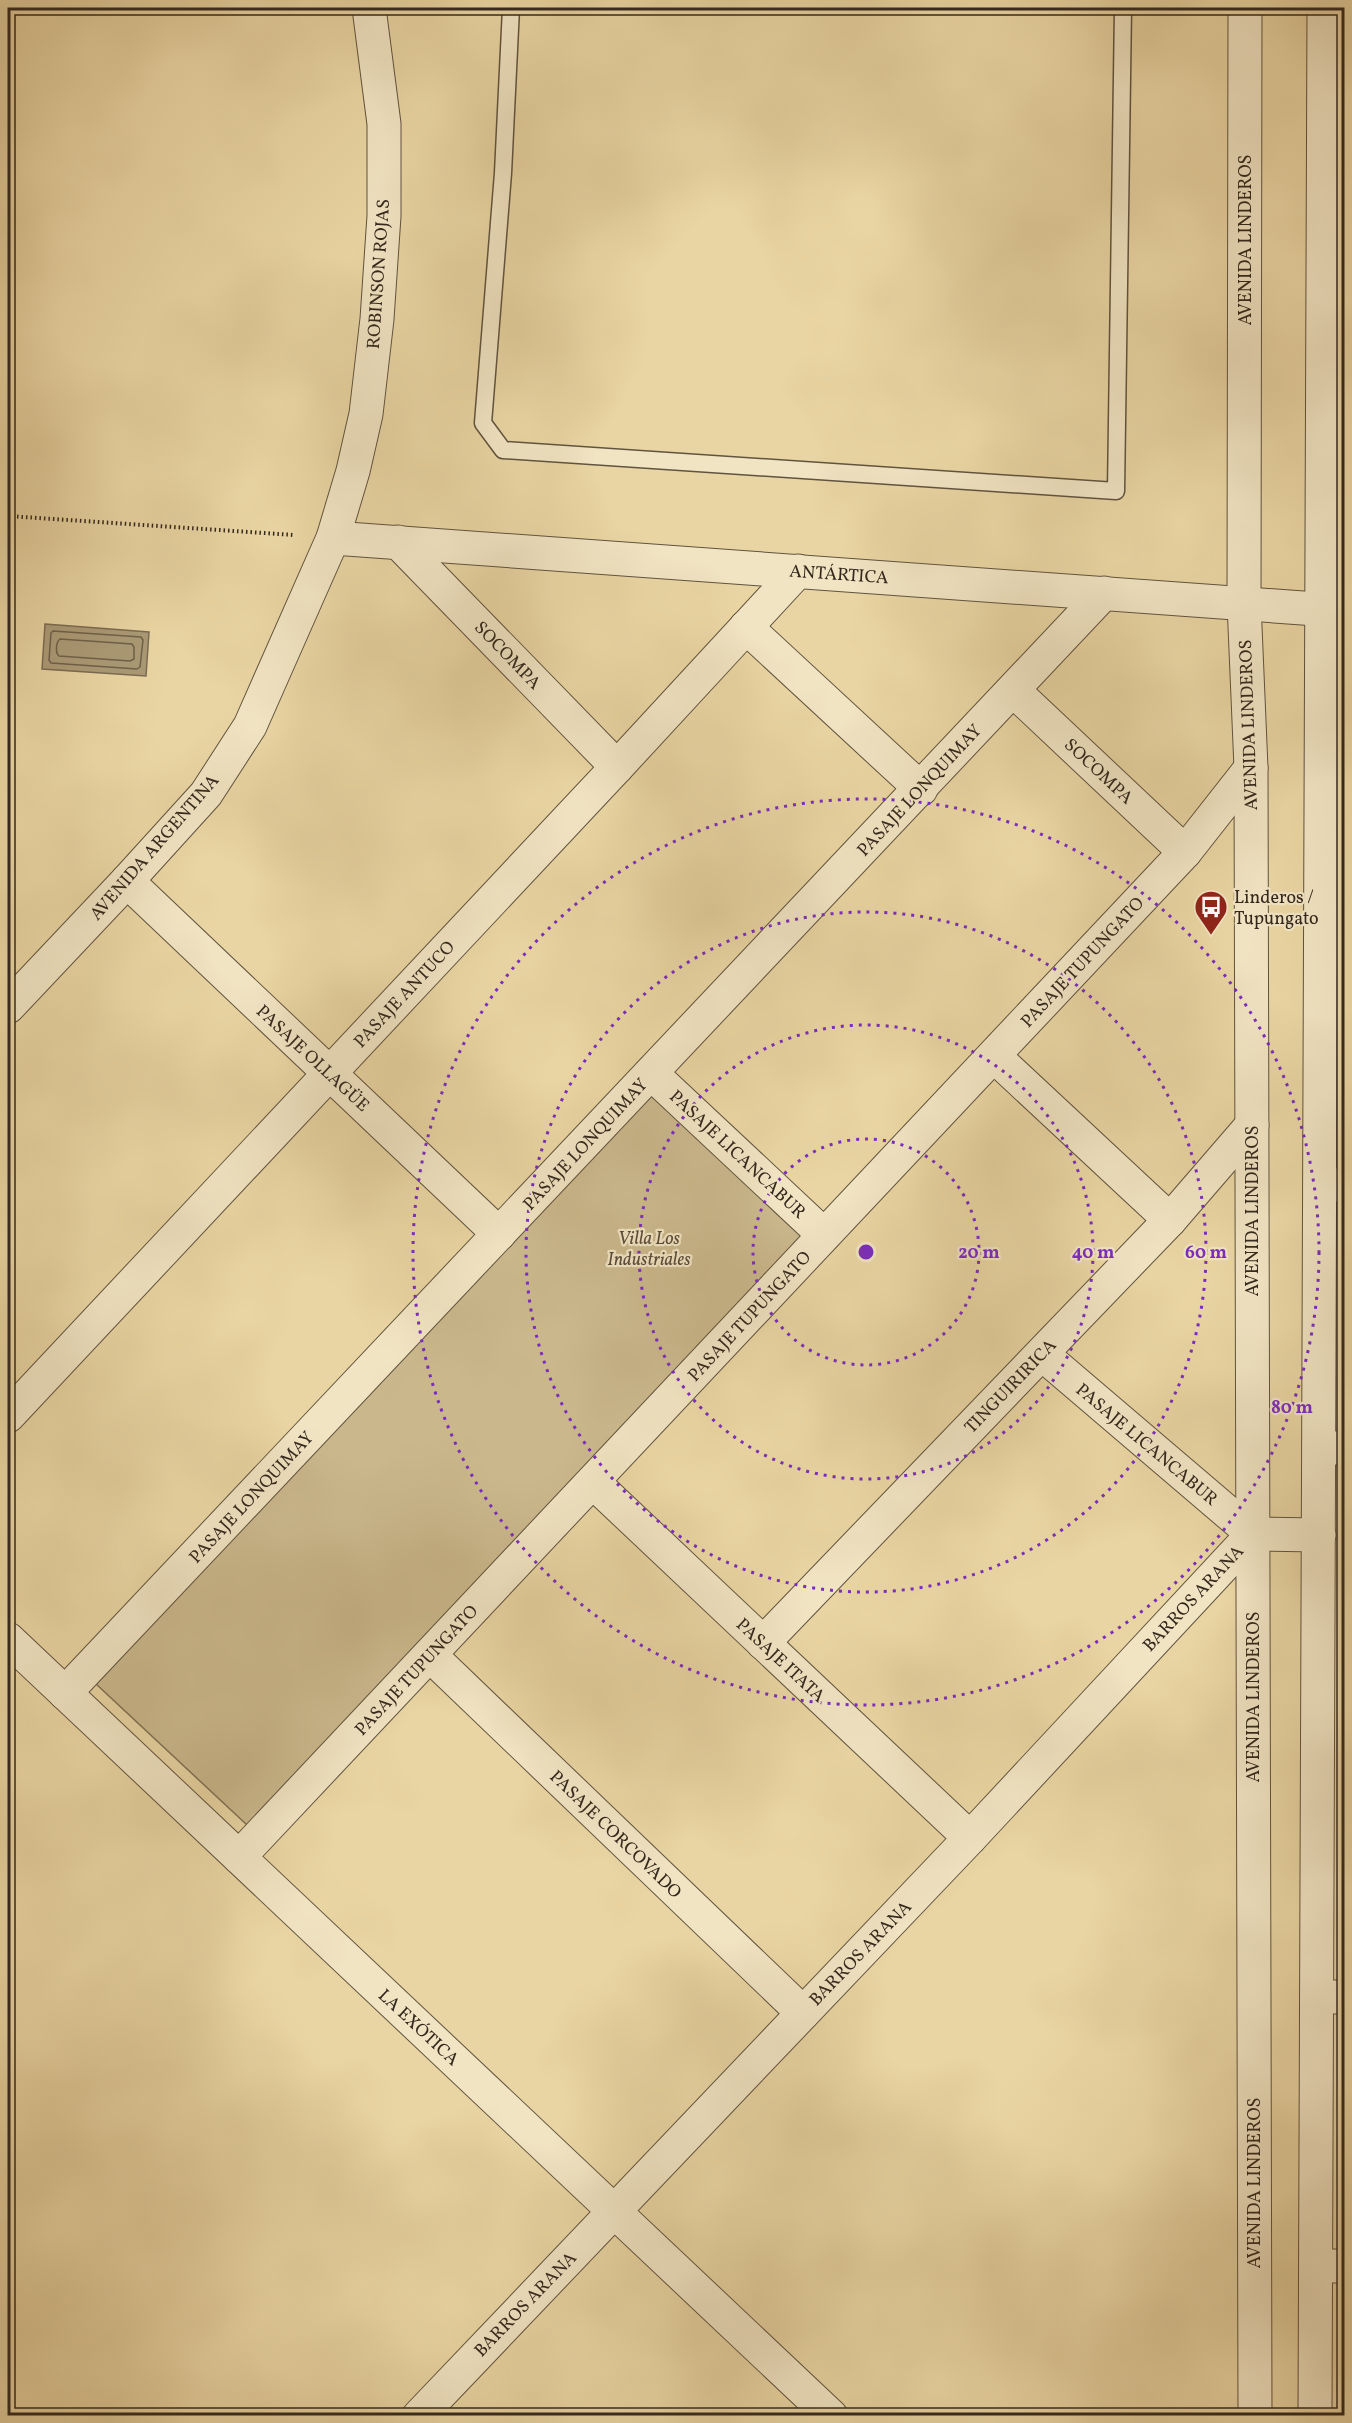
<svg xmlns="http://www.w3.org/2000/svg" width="1352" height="2423" viewBox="0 0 1352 2423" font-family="Vollkorn,serif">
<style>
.green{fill:#cab88c;stroke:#7e7055;stroke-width:1.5}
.water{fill:#ab9a76;stroke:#7b6c53;stroke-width:1.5}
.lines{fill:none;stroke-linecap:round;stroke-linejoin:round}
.shore{stroke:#6f614a;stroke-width:1.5}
.service-casing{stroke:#60533f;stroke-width:19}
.minor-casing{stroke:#60533f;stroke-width:35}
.tertiary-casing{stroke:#60533f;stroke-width:35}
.path{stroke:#33281e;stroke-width:4;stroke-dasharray:1.5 3;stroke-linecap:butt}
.service{stroke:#f1e4c3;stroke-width:16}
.minor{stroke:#f1e4c3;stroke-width:33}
.tertiary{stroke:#f1e4c3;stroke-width:33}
.ring{fill:none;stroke:#7b2cbf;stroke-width:3;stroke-dasharray:3 6}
.labels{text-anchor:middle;stroke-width:4.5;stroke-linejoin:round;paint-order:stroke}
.street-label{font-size:18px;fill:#33281e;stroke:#f1e4c3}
.poi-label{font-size:18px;fill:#33281e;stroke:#f1e4c3;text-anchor:start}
.park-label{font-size:18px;font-style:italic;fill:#594c3a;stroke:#f1e4c3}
.centre{fill:#7b2cbf;stroke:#f1e4c3;stroke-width:3}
.ring-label{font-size:18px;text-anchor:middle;font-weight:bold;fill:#7b2cbf;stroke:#f1e4c3;stroke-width:4.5;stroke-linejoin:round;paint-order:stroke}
</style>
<rect width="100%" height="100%" fill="#e9d5a3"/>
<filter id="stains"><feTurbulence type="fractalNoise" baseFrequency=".00333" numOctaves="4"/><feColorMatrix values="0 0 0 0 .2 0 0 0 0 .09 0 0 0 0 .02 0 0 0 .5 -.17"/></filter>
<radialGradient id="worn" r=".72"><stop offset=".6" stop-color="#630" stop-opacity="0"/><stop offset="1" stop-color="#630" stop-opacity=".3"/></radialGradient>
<path class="green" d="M655 1090 807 1232 247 1825 95 1683Z"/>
<path class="water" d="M45 624 149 632 146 676 42 669Z"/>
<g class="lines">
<g class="shore">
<path d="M53 631 141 637 143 640 140 667 137 669 51 663 49 660 51 633Z"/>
<path d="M60 639 132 644 134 647V659L130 661 59 656C55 653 56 642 60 639Z"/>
</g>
<g class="service-casing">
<path id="service" d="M511 8 503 173 483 423 503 450 1116 491 1123 8"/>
</g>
<g class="minor-casing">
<g id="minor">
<path d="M398 542 617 767"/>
<path d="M746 627 921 789"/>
<path d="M1013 690 1185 852"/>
<path d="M127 881 499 1234"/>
<path d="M1321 960H1344"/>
<path d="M994 1056 1170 1220"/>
<path d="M651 1073 824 1235"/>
<path d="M1320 1185H1344"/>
<path d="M1042 1354 1253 1534"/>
<path d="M8 1416 617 767 798 571"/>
<path d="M1319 1448H1344"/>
<path d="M593 1482 970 1838"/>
<path d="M8 1639 831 2416"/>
<path d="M763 1643 1170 1220 1252 1125"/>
<path d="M430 1655 803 2013"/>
<path d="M65 1693 1104 593"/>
<path d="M239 1857 1185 852 1251 768"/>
<path d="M1317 1997H1344"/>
<path d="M1316 2266H1344"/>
<path d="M419 2416 970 1838 1253 1534 1319 1535"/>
</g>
</g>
<g class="tertiary-casing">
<g id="tertiary">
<path d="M1245 8 1244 603 1251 768 1255 2416"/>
<path d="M333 538 1344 611"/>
<path d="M8 1007 127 881 206 794 250 726 333 538 353 471 366 414 377 319 384 216V124L369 8"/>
<path d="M1315 2416 1324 8"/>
</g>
</g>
<path class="path" d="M8 516 294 535"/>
<use href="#service" class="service"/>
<use href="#minor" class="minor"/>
<use href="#tertiary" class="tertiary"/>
</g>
<g class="ring">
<circle cx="866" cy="1252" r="113"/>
<circle cx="866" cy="1252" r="227"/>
<circle cx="866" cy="1252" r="340"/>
<circle cx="866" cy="1252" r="453"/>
</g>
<defs>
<g id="bus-pin" transform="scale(1.725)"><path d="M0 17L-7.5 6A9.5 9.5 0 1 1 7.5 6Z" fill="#8f2418" stroke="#f1e4c3"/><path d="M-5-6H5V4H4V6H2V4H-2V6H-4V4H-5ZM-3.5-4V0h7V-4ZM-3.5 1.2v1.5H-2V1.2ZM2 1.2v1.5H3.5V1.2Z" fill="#fff"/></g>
</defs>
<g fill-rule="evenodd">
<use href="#bus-pin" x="1211" y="907"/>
</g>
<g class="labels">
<g class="street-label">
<text transform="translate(1245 240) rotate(-90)" y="6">AVENIDA LINDEROS</text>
<text transform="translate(378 274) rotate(-86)" y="6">ROBINSON ROJAS</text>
<text transform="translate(839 574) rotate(4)" y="6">ANTÁRTICA</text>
<text transform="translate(508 655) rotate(46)" y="6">SOCOMPA</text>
<text transform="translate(1248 725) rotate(-92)" y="6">AVENIDA LINDEROS</text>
<text transform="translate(1099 771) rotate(43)" y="6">SOCOMPA</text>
<text transform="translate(919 790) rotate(-47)" y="6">PASAJE LONQUIMAY</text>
<text transform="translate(154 847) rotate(-49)" y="6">AVENIDA ARGENTINA</text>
<text transform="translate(1082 962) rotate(-47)" y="6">PASAJE TUPUNGATO</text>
<text transform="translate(404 994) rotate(-47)" y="6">PASAJE ANTUCO</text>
<text transform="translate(313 1058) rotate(43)" y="6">PASAJE OLLAGÜE</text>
<text transform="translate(585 1144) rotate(-47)" y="6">PASAJE LONQUIMAY</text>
<text transform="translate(738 1154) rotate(43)" y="6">PASAJE LICANCABUR</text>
<text transform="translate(1252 1211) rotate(-90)" y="6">AVENIDA LINDEROS</text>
<text transform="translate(749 1316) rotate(-47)" y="6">PASAJE TUPUNGATO</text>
<text transform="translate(1010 1386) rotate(-46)" y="6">TINGUIRIRICA</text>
<text transform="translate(1147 1444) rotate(40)" y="6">PASAJE LICANCABUR</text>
<text transform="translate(251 1497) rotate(-47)" y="6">PASAJE LONQUIMAY</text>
<text transform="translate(1193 1598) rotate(-47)" y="6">BARROS ARANA</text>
<text transform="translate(781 1660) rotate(43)" y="6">PASAJE ITATA</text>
<text transform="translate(416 1670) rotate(-47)" y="6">PASAJE TUPUNGATO</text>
<text transform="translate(1253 1697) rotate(-90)" y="6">AVENIDA LINDEROS</text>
<text transform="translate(616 1834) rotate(44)" y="6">PASAJE CORCOVADO</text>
<text transform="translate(860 1953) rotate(-46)" y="6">BARROS ARANA</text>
<text transform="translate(419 2027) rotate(43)" y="6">LA EXÓTICA</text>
<text transform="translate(1254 2183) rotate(-90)" y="6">AVENIDA LINDEROS</text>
<text transform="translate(525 2304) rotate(-46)" y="6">BARROS ARANA</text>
</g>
<g class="poi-label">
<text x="1234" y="903">Linderos /<tspan x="1234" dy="21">Tupungato</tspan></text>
</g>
<g class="park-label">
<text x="649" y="1244">Villa Los<tspan x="649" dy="21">Industriales</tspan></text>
</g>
</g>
<circle cx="866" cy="1252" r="9" class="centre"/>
<g class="ring-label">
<text x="979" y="1258">20 m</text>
<text x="1093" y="1258">40 m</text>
<text x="1206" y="1258">60 m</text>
<text x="1292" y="1413">80 m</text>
</g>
<rect width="1352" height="2423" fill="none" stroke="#e9d5a3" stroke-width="30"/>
<rect x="9" y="9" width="1334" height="2405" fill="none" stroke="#33281e" stroke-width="3"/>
<rect x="15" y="15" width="1322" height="2393" fill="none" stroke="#33281e" stroke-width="1.5"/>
<rect width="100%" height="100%" filter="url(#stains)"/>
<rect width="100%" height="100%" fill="url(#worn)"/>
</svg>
